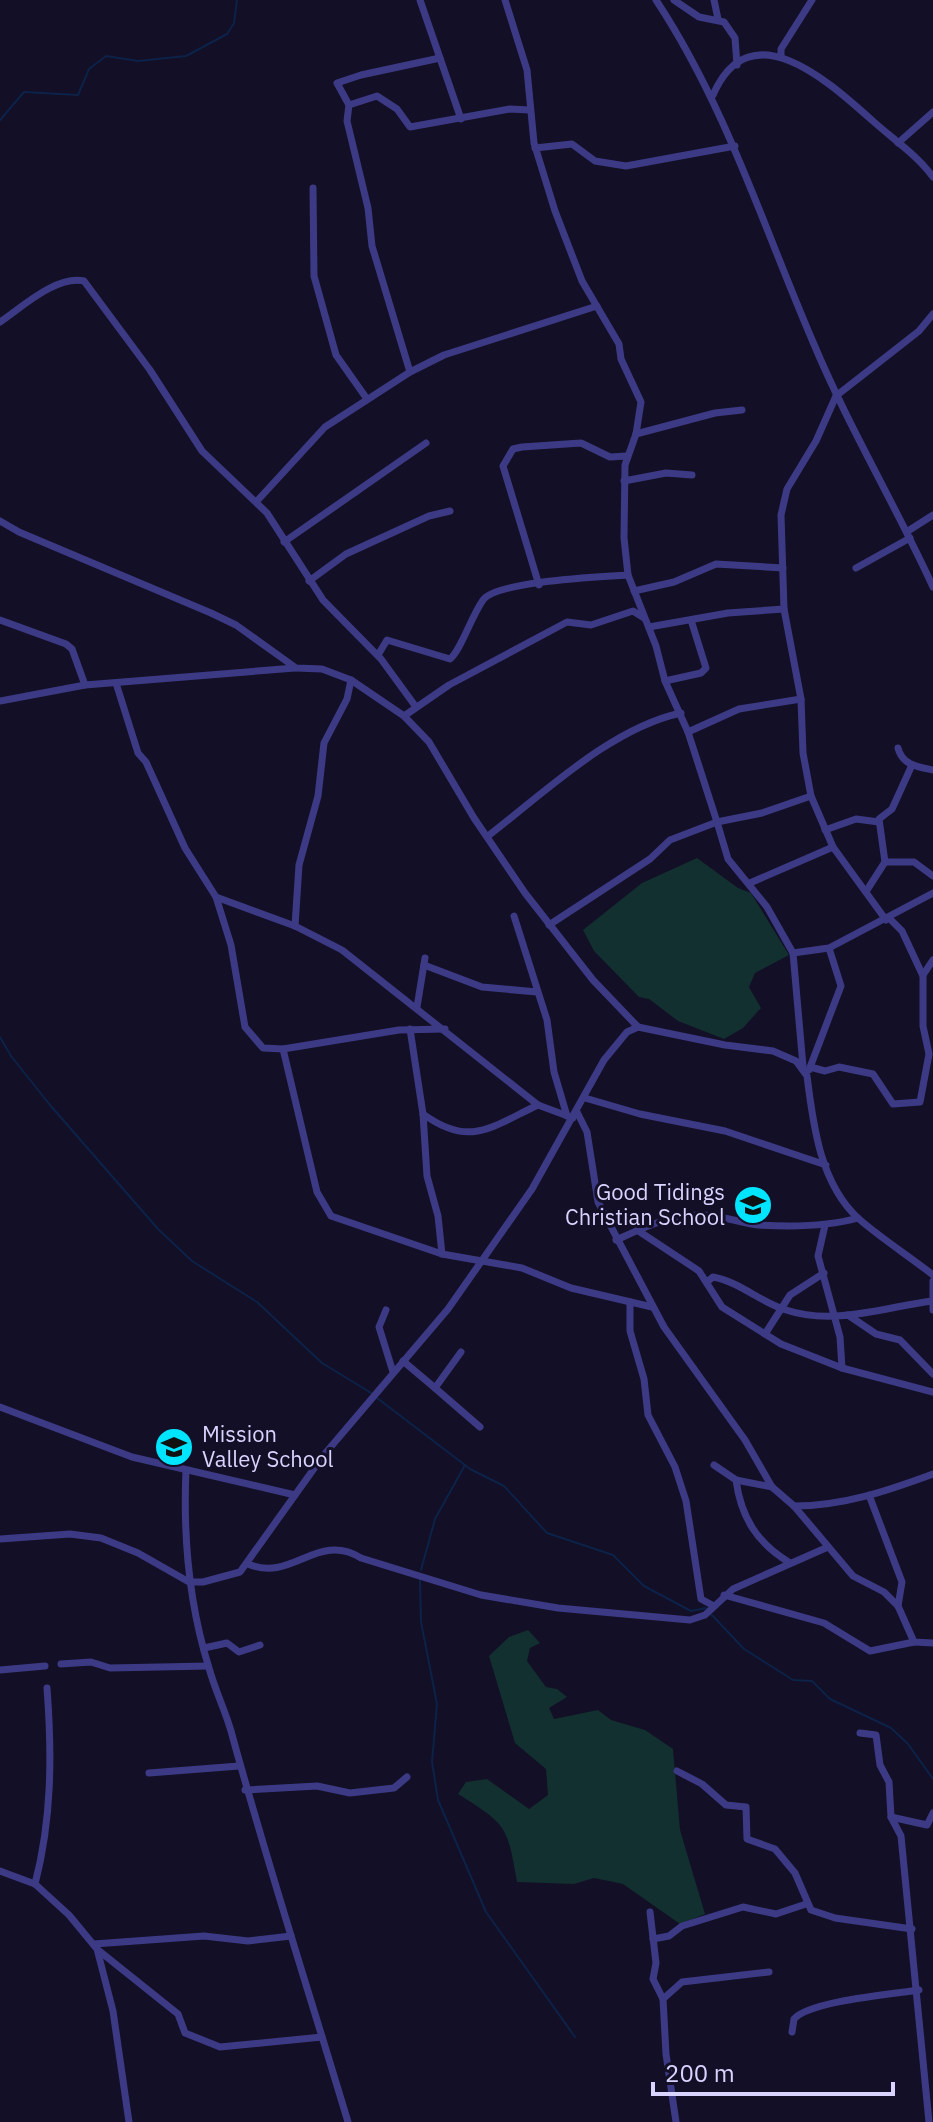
<svg xmlns="http://www.w3.org/2000/svg" width="933" height="2122" viewBox="0 0 933 2122" font-family="'IBM Plex Sans',sans-serif">
<style>
.green{fill:#12302f}
.lines{fill:none;stroke-linecap:round;stroke-linejoin:round}
.stream{stroke:#0c2248;stroke-width:2}
.minor{stroke:#3d3a85;stroke-width:7}
.labels{text-anchor:middle;stroke-width:6;stroke-linejoin:round;paint-order:stroke}
.poi-label{font-size:22px;fill:#d9d4ff;stroke:#130f26;text-anchor:end}
</style>
<rect width="100%" height="100%" fill="#130f26"/>
<g class="green">
<path d="M697 858 738 888 751 893 789 955 755 973 749 987 761 1008 743 1028 724 1039 678 1021 649 999 639 997 594 951 583 930 642 883Z"/>
<path d="M528 1630 540 1643 530 1648 527 1661 546 1687 557 1689 567 1697 549 1708 554 1719 598 1710 611 1720 645 1730 673 1749 680 1830 705 1914 680 1924 623 1884 594 1878 574 1884 517 1882C507 1825 507 1825 458 1794L466 1782 487 1779 529 1809 548 1795 546 1769 515 1743 489 1656 509 1637Z"/>
</g>
<g class="lines">
<g class="stream">
<path d="M0 120 24 92 78 95 89 69 106 56 138 61 186 56 227 34 234 23 237 0"/>
<path d="M0 1037 11 1056 50 1105 158 1229 192 1261 257 1302 322 1363 368 1391 470 1469 504 1486 547 1533 613 1555 644 1586 691 1611 706 1608"/>
<path d="M421 1570 435 1519 465 1465"/>
<path d="M420 1580 421 1622 437 1704 432 1762 438 1800 486 1912 575 2037"/>
<path d="M710 1613 744 1649 793 1680 812 1681 830 1699 891 1728 908 1744 933 1779"/>
</g>
<g class="minor">
<path d="M420 0 461 119"/>
<path d="M505 0 527 70 534 143 555 211 582 281 619 344 621 359 641 402 636 434 625 465 624 538 628 575 656 646 665 681 688 732 717 822 762 813 811 796"/>
<path d="M656 0C726 106 763 226 813 342 848 426 895 504 933 587"/>
<path d="M674 0 699 17 724 22 735 38 737 65"/>
<path d="M714 0 718 19"/>
<path d="M781 57V49L812 0"/>
<path d="M713 95C751 8 831 84 874 122 893 139 918 156 933 177"/>
<path d="M349 105 377 96 397 109 410 127 510 109 529 110"/>
<path d="M898 143 933 112"/>
<path d="M535 148 572 144 595 161 626 166 735 146"/>
<path d="M313 188 314 276 336 355 367 399"/>
<path d="M0 322C21 308 56 275 84 281L150 370 202 451 267 513 323 600 381 659 416 707"/>
<path d="M410 372 372 246 368 208 347 121 349 105 337 83 361 75 440 58"/>
<path d="M636 434 715 413 742 410"/>
<path d="M624 481 666 473 692 475"/>
<path d="M257 501 325 427 410 372 444 355 597 306"/>
<path d="M0 521 19 532 211 613 236 625 296 668 322 669 351 680 404 716 429 742 474 818 525 893 593 980 638 1027"/>
<path d="M908 531 933 515"/>
<path d="M284 542 426 443"/>
<path d="M856 568 910 538"/>
<path d="M309 581 346 554 429 516 450 511"/>
<path d="M539 585 503 466 513 449 522 447 581 443 610 457 627 456"/>
<path d="M634 591 674 582 716 564 783 568"/>
<path d="M0 620 66 644 72 649 85 685"/>
<path d="M649 627 728 613 784 609"/>
<path d="M378 655 387 640 450 659C461 650 471 617 483 600 497 581 601 577 628 575"/>
<path d="M665 681 701 673 706 668 691 620"/>
<path d="M116 683 138 753 146 762 185 848 216 897 295 926 342 950 538 1105 573 1118"/>
<path d="M0 701 85 685 295 668"/>
<path d="M404 716 449 685 567 622 591 625 633 611 644 618"/>
<path d="M688 732 739 709 801 699"/>
<path d="M898 748C902 765 918 767 933 770"/>
<path d="M825 830 856 819 879 822"/>
<path d="M488 836C544 793 611 728 681 713"/>
<path d="M885 862H914L933 876"/>
<path d="M750 883 833 847"/>
<path d="M867 890 885 862 879 819 892 809 912 765"/>
<path d="M216 897 231 945 245 1027 263 1048 283 1049 399 1030 445 1029"/>
<path d="M514 916 547 1020 554 1072 567 1116"/>
<path d="M886 920 833 847 811 796 803 753 801 699 784 609 781 515 787 489 816 441 836 396 919 331 933 314"/>
<path d="M549 925 650 859 670 840 717 822 728 859 767 907 793 953 803 1066"/>
<path d="M295 926 299 865 318 796 324 743 347 699 351 680"/>
<path d="M793 953 829 948 933 893"/>
<path d="M424 965 482 987 537 992"/>
<path d="M923 975 933 960"/>
<path d="M417 1007 425 958"/>
<path d="M410 1029 423 1114 427 1176 438 1216 442 1254"/>
<path d="M283 1049 317 1192 331 1216 442 1254 522 1268 571 1288 652 1307"/>
<path d="M810 1067 825 1071 839 1067 873 1074 893 1104 920 1102 929 1054 923 1026V976L902 931 889 918"/>
<path d="M809 1070 841 986 829 948"/>
<path d="M585 1098 640 1114 725 1131 826 1165"/>
<path d="M577 1112 587 1132 598 1202 664 1327 745 1440 772 1487 794 1506 853 1576 884 1592 898 1606 914 1642 933 1643"/>
<path d="M423 1114C470 1148 491 1127 538 1105"/>
<path d="M825 1225 818 1256 840 1337 842 1368"/>
<path d="M637 1230 699 1271 722 1307 781 1344 842 1368 933 1392"/>
<path d="M616 1240C643 1228 669 1215 698 1215 719 1214 739 1223 759 1225 792 1227 826 1227 858 1218"/>
<path d="M933 1281V1310"/>
<path d="M707 1282 713 1277C740 1282 760 1302 786 1310 834 1326 885 1307 932 1301"/>
<path d="M630 1302V1331L644 1379 648 1415 675 1467 686 1501 701 1599 714 1606"/>
<path d="M386 1310 379 1327 393 1372"/>
<path d="M848 1315 876 1334 900 1340 933 1374"/>
<path d="M765 1334 790 1295 824 1273"/>
<path d="M403 1361 435 1388 461 1352"/>
<path d="M435 1388 480 1427"/>
<path d="M0 1407 132 1457 295 1495"/>
<path d="M714 1465 736 1480 772 1487"/>
<path d="M186 1470C183 1537 189 1604 209 1668 215 1690 225 1710 231 1731 267 1863 309 1992 348 2122"/>
<path d="M736 1480C741 1518 758 1544 790 1563"/>
<path d="M869 1495 902 1582 898 1606"/>
<path d="M794 1506C843 1506 887 1491 933 1474"/>
<path d="M0 1539 70 1534 101 1538 138 1553 189 1582H203L240 1572 323 1456 448 1309 532 1189 604 1060 627 1032 638 1027 725 1045 773 1051 796 1061 807 1076C813 1124 820 1184 859 1219 882 1239 909 1256 933 1275"/>
<path d="M248 1564C292 1583 317 1531 361 1558L481 1595 558 1608 690 1620 705 1615 733 1589 828 1547"/>
<path d="M724 1595 824 1623 870 1651 914 1642"/>
<path d="M204 1648 227 1643 239 1652 260 1645"/>
<path d="M61 1664 91 1662 110 1668 208 1666"/>
<path d="M0 1670 45 1666"/>
<path d="M860 1733 876 1735 880 1765 889 1782 891 1817 901 1836 929 2122"/>
<path d="M677 1771 702 1784 726 1805 746 1807 747 1839 775 1849 795 1873 811 1910 835 1918 912 1929"/>
<path d="M149 1773 239 1766"/>
<path d="M245 1790 317 1786 350 1793 394 1788 407 1777"/>
<path d="M891 1817 927 1825 933 1813"/>
<path d="M0 1871 35 1884 69 1915 97 1949 113 2011 129 2122"/>
<path d="M35 1884C52 1819 52 1754 47 1688"/>
<path d="M650 1912 656 1963 653 1979 663 1999 666 2054 676 2122"/>
<path d="M653 1939 669 1936 682 1926 743 1907 776 1914 806 1904"/>
<path d="M94 1944 204 1936 248 1941 291 1936"/>
<path d="M98 1950 178 2014 185 2033 220 2047 322 2037"/>
<path d="M663 1999 682 1982 769 1972"/>
<path d="M792 2032 794 2019C809 2001 893 1994 919 1990"/>
</g>
</g>
<defs>
<g id="school-disc" transform="scale(2)"><circle r="9.5" fill="#00e5ff" stroke="#130f26"/><path d="M0-5L7-2L0 1L-7-2ZM-4 1L0 2.5L4 1V4Q0 6-4 4Z" fill="#111"/></g>
</defs>
<g fill-rule="evenodd">
<use href="#school-disc" x="753" y="1205"/>
<use href="#school-disc" x="174" y="1447"/>
</g>
<g class="labels">
<g class="poi-label">
<text x="725" y="1200">Good Tidings<tspan x="725" dy="25">Christian School</tspan></text>
<text x="202" y="1442" text-anchor="start">Mission<tspan x="202" dy="25">Valley School</tspan></text>
</g>
</g>
<path d="M653 2082v12h240v-12" fill="none" stroke="#d9d4ff" stroke-width="4"/>
<text x="665" y="2082" font-size="24" fill="#d9d4ff" stroke="#130f26" stroke-width="6" paint-order="stroke">200 m</text>
</svg>
